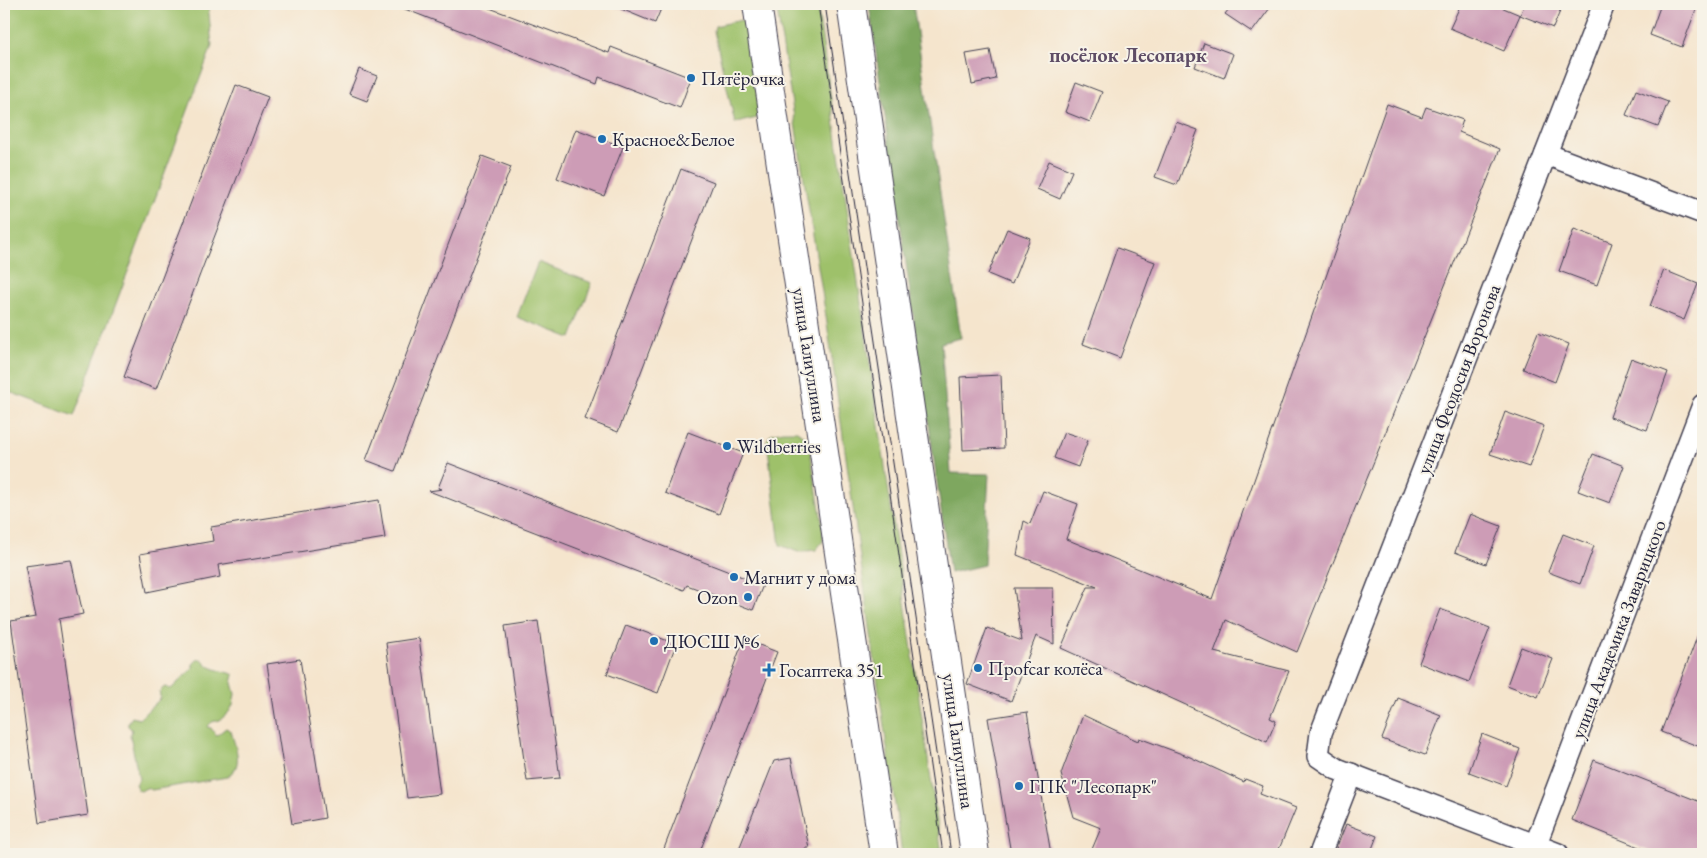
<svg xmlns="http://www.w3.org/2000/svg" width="1707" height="858" viewBox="0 0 1707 858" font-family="'EB Garamond',serif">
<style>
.green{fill:#9ec16b;stroke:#607253}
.forest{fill:#7ea75f;stroke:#50644d}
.building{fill:#cd9cb6}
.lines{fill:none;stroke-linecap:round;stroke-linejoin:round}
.street-casing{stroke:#423f51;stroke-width:24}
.primary-casing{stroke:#423f51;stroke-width:30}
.street{stroke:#fff;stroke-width:21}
.primary{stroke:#fff;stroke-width:28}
.tram{stroke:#22223b;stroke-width:1}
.poi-dot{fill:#1f6fb2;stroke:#f7f3e8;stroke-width:2}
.labels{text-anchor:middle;stroke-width:4;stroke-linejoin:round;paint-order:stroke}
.poi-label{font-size:19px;fill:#22223b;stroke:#f7f3e8;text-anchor:start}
.street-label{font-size:19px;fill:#22223b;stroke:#f7f3e8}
.neighbourhood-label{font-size:20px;font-weight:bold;fill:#5e4d66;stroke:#f7f3e8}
</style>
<rect width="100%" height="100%" fill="#f7f3e8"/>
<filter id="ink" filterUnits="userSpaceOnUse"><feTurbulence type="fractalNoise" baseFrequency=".02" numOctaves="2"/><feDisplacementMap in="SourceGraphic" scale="10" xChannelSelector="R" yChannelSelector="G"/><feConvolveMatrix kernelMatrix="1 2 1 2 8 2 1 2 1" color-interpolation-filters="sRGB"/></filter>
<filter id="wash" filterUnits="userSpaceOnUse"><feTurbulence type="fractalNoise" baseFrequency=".0096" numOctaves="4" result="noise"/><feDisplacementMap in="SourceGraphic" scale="20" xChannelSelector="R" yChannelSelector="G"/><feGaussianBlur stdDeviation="1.12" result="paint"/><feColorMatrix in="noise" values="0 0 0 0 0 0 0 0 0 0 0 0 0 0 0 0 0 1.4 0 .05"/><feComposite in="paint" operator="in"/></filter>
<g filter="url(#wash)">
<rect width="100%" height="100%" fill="#f5e5cd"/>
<g class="green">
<path d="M4 4H208L212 46 74 416 4 390Z"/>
<path d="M776 4H817L942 854H902L827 323Z"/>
<path d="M741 20 746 21 762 104 757 118 735 123 714 31 715 26Z"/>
<path d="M538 262 592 283 571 338 517 317Z"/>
<path d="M783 431H797L808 439 823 527V541L816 550 798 552 780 545 767 440 771 434Z"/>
<path d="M198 659C205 659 203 661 207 665 210 668 227 673 230 673L234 675 232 683 235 694 233 705 229 712 220 720 212 722 207 727 211 728 215 734 217 735 226 728 231 731C235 747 245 766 227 777L152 790 146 788 141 791 138 790 135 784 139 779 130 735 132 730 128 726V723L132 717 139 719 161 698C158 693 160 690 165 687L171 689 193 668V664Z"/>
</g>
<path class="forest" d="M869 4H913L961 338 941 343 951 473 989 474 984 565 950 573Z"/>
<g id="blocks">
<g class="building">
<path d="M392 4H479L609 53 611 47 691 78 680 108 599 77 597 84Z"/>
<path d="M609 4H663L655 23Z"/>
<path d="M1233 4H1273L1252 32 1225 14Z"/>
<path d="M1461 4H1494L1520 15 1504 51 1450 28Z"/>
<path d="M1525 4H1563L1553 28 1520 15Z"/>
<path d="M1661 4H1698L1682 47 1650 35Z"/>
<path d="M1204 43 1233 54 1224 78 1195 67Z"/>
<path d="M990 50 996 79 972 84 966 54Z"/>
<path d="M359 69 377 76 367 101 349 94Z"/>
<path d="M1076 82 1102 92 1090 122 1065 112Z"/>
<path d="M236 85 268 97 156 389 124 377Z"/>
<path d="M1636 90 1668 102 1658 127 1626 115Z"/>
<path d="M1387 104 1422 117 1426 107 1463 120 1459 132 1500 149 1297 652 1226 620 1214 652 1289 671 1270 718 1276 721 1267 742 1061 648 1088 587H1097L1017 555 1024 521 1030 524 1043 491 1078 504 1066 539 1212 599Z"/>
<path d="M1176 122 1198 130 1177 185 1155 177Z"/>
<path d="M576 129 623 147 604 196 557 178Z"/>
<path d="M482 156 511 167 395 471 366 460Z"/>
<path d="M1049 161 1072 171 1060 199 1037 189Z"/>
<path d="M681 169 714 182 618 432 585 419Z"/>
<path d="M1007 229 1030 238 1012 284 988 274Z"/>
<path d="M1574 229 1612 243 1597 285 1559 271Z"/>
<path d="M1117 248 1155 262 1120 358 1083 344Z"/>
<path d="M1664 270 1698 284 1684 320 1650 306Z"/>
<path d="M1538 332 1569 344 1555 382 1523 369Z"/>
<path d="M1631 358 1668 372 1647 430 1610 417Z"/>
<path d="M1001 375 1004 448 963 450 960 377Z"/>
<path d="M1505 412 1544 426 1529 467 1490 454Z"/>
<path d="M688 432 743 453 719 514 665 493Z"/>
<path d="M1064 432 1088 440 1078 467 1054 458Z"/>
<path d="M1593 454 1624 466 1610 503 1578 491Z"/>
<path d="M448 463 763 585 753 610 687 585 684 590 429 491 442 489 438 488Z"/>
<path d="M379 500 385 538 218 565 220 577 147 592 140 554 213 541 211 527Z"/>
<path d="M1470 514 1501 526 1486 564 1455 552Z"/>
<path d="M1563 534 1594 546 1580 584 1548 572Z"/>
<path d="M71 560 83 614 59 619 88 815 39 823 11 621 36 617 25 566Z"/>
<path d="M1014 588H1053L1054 644 1036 636 1011 701 967 684 987 628 1022 641Z"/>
<path d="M1440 609 1490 628 1469 682 1419 663Z"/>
<path d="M538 621 560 778 527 781 505 626Z"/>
<path d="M1702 624H1703V748L1661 732Z"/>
<path d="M626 625 676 644 658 693 607 674Z"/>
<path d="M419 638 440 794 407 798 386 643Z"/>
<path d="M744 639 777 652 699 854H662Z"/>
<path d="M1521 647 1553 659 1538 697 1507 685Z"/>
<path d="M300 659 325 818 292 824 267 664Z"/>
<path d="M1398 698 1441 715 1425 755 1382 739Z"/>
<path d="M1027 712 1032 743 1051 854H1011L988 718Z"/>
<path d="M1083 715 1138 741 1139 738 1190 757 1244 782 1245 779 1263 786 1260 794 1296 808 1277 854H1090L1101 828 1073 817 1061 774Z"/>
<path d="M1482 734 1520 749 1506 786 1469 772Z"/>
<path d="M791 758 809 848H805V854H737L774 761Z"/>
<path d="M1594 760 1703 803V844L1699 854H1656L1572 820Z"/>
<path d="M1346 824 1377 836 1370 854H1334Z"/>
</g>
</g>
</g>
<g filter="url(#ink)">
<use href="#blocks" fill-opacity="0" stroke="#423f51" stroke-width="1"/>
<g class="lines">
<g class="street-casing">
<g id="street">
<path d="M1546 154 1703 213"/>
<path d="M1320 854 1351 774"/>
<path d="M1532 854 1703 405"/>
<path d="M1558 854 1337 769 1318 756 1321 733 1604 4"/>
</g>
</g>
<g class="primary-casing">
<g id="primary">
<path d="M757 4 884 854"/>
<path d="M851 4 975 854"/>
</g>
</g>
<use href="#street" class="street"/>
<use href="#primary" class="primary"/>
<g class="tram">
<path d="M818 4 943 854"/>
<path d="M825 4 951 854"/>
</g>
</g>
</g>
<g class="poi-dot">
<circle cx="691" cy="78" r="5"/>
<circle cx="602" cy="139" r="5"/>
<circle cx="727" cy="446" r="5"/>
<circle cx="734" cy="577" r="5"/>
<circle cx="748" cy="597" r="5"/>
<circle cx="654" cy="641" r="5"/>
<circle cx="978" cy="668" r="5"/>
<path d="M766.5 662.5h5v5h5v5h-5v5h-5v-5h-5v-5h5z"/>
<circle cx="1019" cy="786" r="5"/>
</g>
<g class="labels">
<g class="poi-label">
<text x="701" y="85">Пятёрочка</text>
<text x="612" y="146">Красное&amp;Белое</text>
<text x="737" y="453">Wildberries</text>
<text x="744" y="584">Магнит у дома</text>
<text x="738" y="604" text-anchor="end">Ozon</text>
<text x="664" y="648">ДЮСШ №6</text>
<text x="988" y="675">Проfcar колёса</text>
<text x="779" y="677">Госаптека 351</text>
<text x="1029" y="793">ГПК "Лесопарк"</text>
</g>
<g class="street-label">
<text transform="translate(810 355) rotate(81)" y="7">улица Галиуллина</text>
<text transform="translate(1458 379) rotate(-69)" y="7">улица Феодосия Воронова</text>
<text transform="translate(1618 629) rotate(-69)" y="7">улица Академика Заварицкого</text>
<text transform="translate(959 741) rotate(82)" y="7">улица Галиуллина</text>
</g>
<g class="neighbourhood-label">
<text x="1128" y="62">посёлок Лесопарк</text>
</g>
</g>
<rect width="1707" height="858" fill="none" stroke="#f7f3e8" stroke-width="20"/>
</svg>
